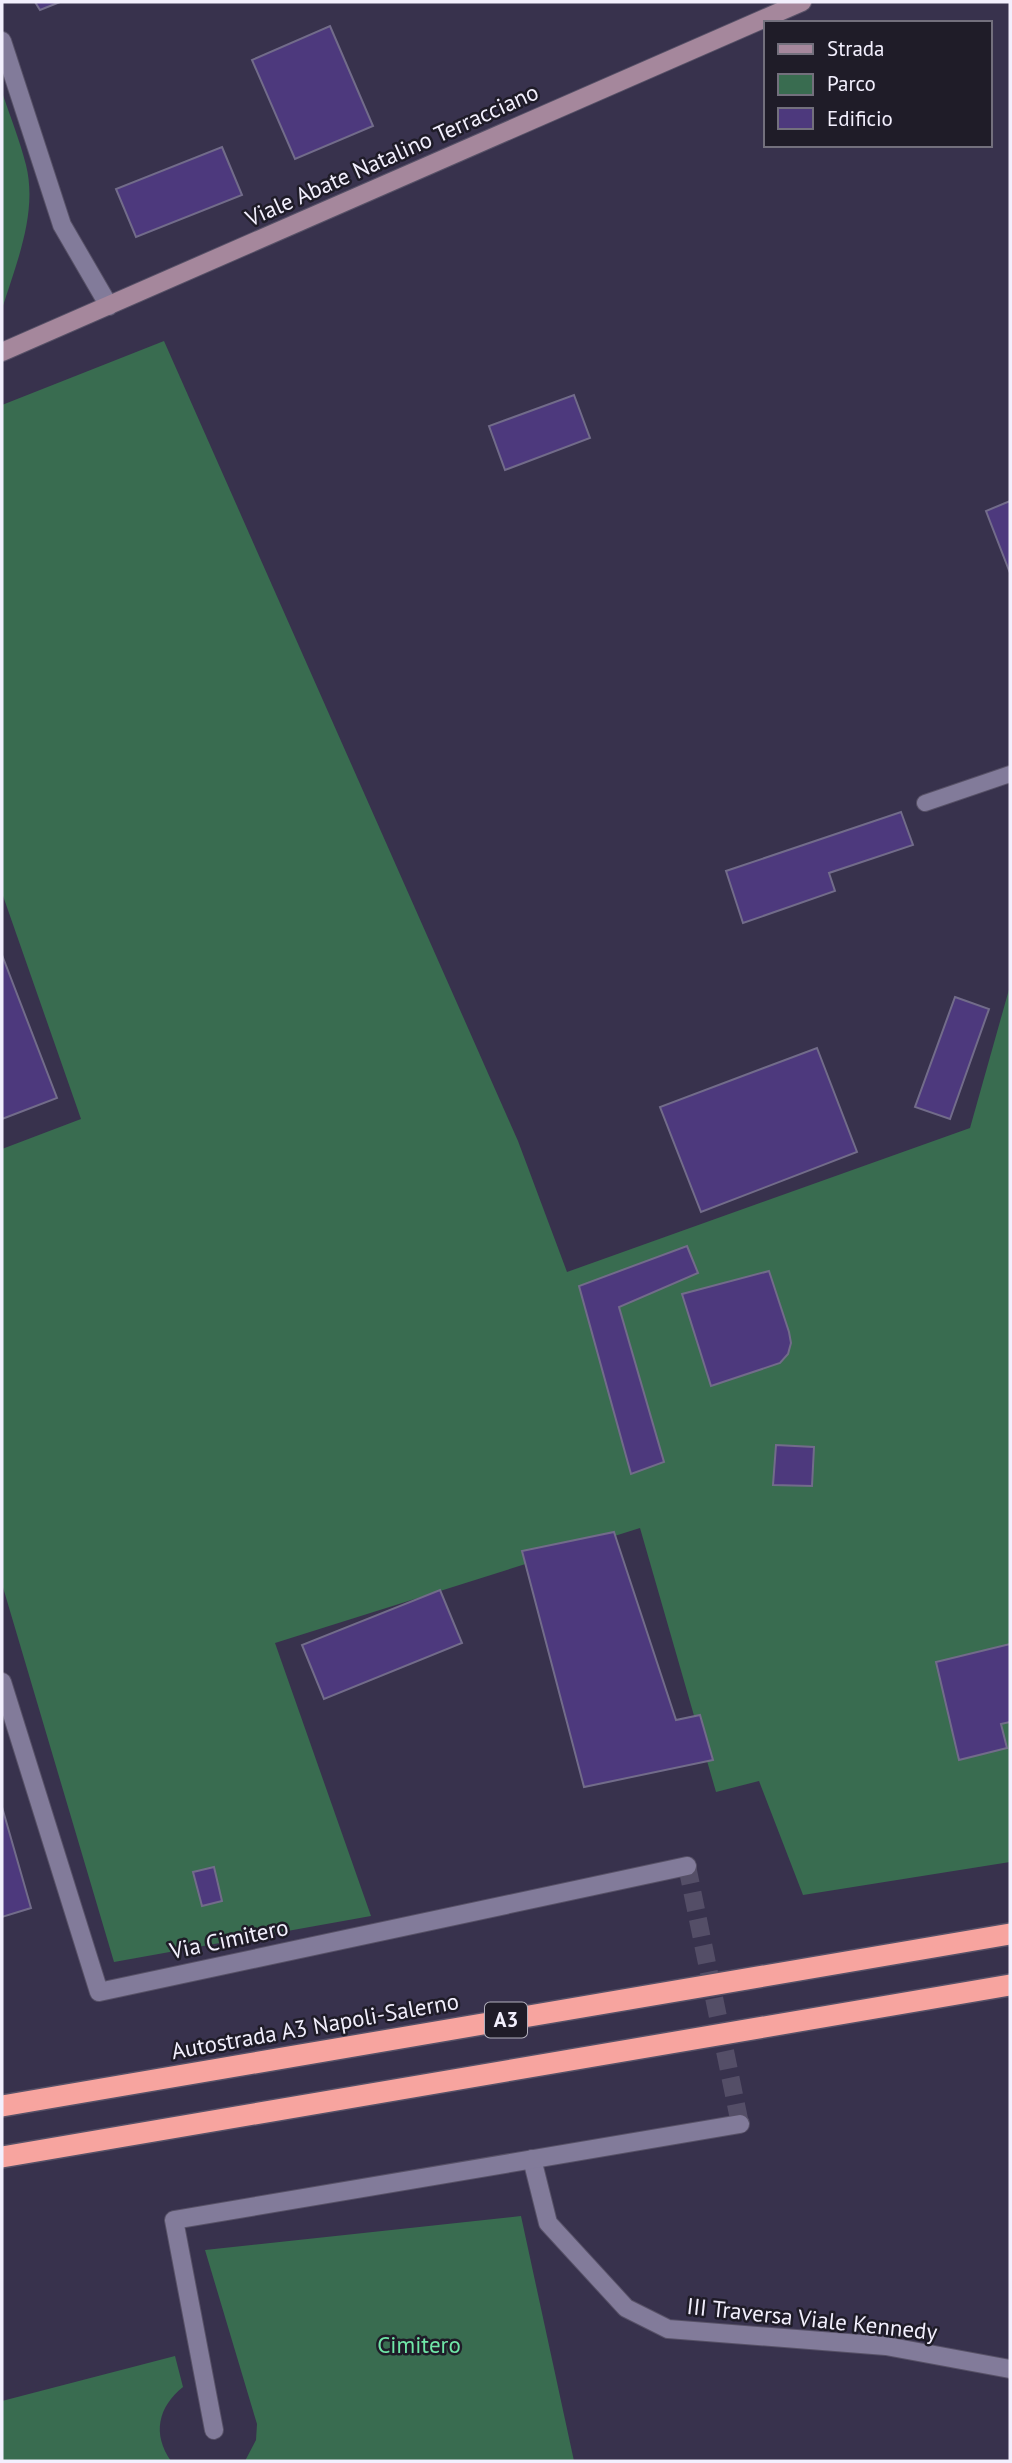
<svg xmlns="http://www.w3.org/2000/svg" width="1012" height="2463" viewBox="0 0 1012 2463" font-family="'PT Sans',sans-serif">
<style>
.green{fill:#396c50}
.building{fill:#4d397d;stroke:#726c8a;stroke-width:2}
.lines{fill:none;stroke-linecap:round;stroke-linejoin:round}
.street-tunnel{stroke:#544e67;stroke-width:18;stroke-dasharray:18 9;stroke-linecap:butt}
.lane-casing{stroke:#575167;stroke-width:18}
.street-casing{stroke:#575167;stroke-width:20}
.secondary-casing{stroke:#575167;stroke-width:20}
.highway-casing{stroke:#575167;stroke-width:24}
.lane{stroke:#827b9a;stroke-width:16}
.street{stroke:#827b9a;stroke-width:18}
.secondary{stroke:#a5879c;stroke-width:18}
.highway{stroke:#f7a49f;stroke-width:21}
.labels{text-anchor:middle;stroke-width:5;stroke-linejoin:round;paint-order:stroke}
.shield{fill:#1f1c28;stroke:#b3b0bd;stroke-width:2}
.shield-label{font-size:21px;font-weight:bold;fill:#f2effd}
.street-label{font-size:23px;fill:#f2effd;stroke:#1f1c28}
.park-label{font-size:23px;fill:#70e7a8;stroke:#1f1c28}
</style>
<rect width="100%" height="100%" fill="#38324d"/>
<g class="green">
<path d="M2 92C10 116 20 141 26 165 38 213 16 264 2 309Z"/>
<path d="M164 341 518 1141 567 1272 970 1128 1010 986V1862L803 1895 759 1781 716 1792 640 1528 275 1643 371 1916 114 1962 2 1584V1149L81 1119 2 893V405Z"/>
<path d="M521 2216 574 2461H245L256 2440 257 2424 205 2250Z"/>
<path d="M175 2356 183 2387C158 2407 152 2434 171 2461H2V2401Z"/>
</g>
<g class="building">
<path d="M35 2H60L40 10Z"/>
<path d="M330 26 373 126 295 159 252 60Z"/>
<path d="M222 147 242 195 136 237 116 189Z"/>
<path d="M574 395 590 438 505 470 489 426Z"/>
<path d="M1010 501V573L986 511Z"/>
<path d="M901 812 913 845 829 873 835 891 743 923 726 871Z"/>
<path d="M2 955 57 1098 2 1119Z"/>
<path d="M955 997 989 1009 950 1119 915 1107Z"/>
<path d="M817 1048 857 1152 701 1212 660 1107Z"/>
<path d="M687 1246 698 1273 619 1307 664 1462 631 1474 579 1286Z"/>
<path d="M769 1271 789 1332 791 1343 788 1354 780 1363 711 1386 682 1294Z"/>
<path d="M776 1445 814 1447 812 1486 773 1485Z"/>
<path d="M614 1532 676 1720 700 1715 713 1760 584 1787 522 1551Z"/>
<path d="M440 1590 462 1643 324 1699 302 1645Z"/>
<path d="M1010 1644V1722L1001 1724 1007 1748 959 1760 936 1662Z"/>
<path d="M2 1807 31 1908 2 1917Z"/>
<path d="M214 1867 222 1901 202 1906 193 1872Z"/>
</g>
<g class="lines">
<path class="street-tunnel" d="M687 1866 740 2124"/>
<g class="lane-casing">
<path id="lane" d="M925 803 1010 774"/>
</g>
<g class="street-casing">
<g id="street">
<path d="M2 41 62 225 109 306"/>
<path d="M2 1682 99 1992 687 1866"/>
<path d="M532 2159 548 2223 626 2308 668 2329 886 2346 1010 2369"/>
<path d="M214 2430 174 2220 740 2124"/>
</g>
</g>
<g class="secondary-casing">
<path id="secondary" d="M2 352 802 2"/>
</g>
<g class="highway-casing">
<g id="highway">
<path d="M2 2106 1010 1934"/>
<path d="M2 2157 1010 1985"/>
</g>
</g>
<use href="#lane" class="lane"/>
<use href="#street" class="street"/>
<use href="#secondary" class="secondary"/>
<use href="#highway" class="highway"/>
</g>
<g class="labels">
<rect class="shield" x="485" y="2002.5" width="42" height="35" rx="5"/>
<g class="shield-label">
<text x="506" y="2027">A3</text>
</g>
<g class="street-label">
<text transform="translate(392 155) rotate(-24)" y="8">Viale Abate Natalino Terracciano</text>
<text transform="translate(229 1939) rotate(-12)" y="8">Via Cimitero</text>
<text transform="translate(315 2026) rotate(-10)" y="8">Autostrada A3 Napoli-Salerno</text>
<text transform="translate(812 2319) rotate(6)" y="8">III Traversa Viale Kennedy</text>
</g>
<g class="park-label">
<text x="419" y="2353">Cimitero</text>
</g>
</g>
<rect width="1012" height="2463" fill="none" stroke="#f2effd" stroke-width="7"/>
<rect x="764" y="21" width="228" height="126" fill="#1f1c28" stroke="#73707d" stroke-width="2"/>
<rect x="778" y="44" width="35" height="10" fill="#a5879c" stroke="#73707d" stroke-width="2"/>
<text x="827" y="56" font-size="21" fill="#f2effd">Strada</text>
<rect x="778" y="74" width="35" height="21" fill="#396c50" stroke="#73707d" stroke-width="2"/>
<text x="827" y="91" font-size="21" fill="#f2effd">Parco</text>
<rect x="778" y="108" width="35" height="21" fill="#4d397d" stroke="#73707d" stroke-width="2"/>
<text x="827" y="126" font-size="21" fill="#f2effd">Edificio</text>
</svg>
